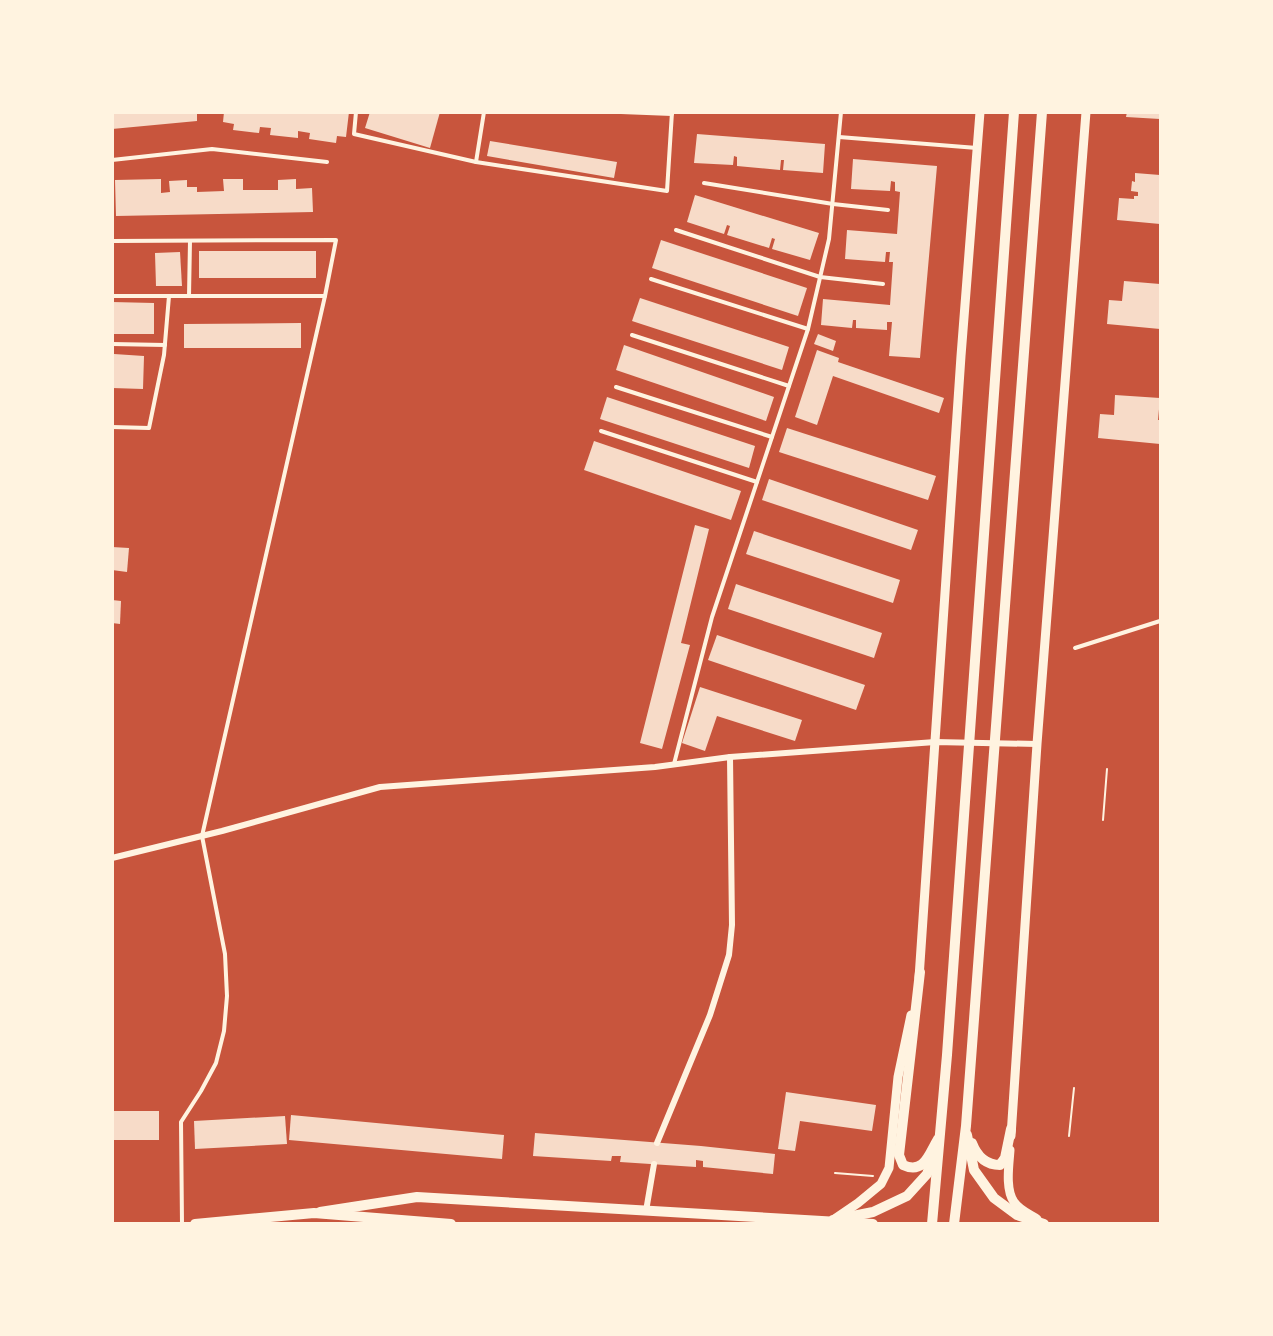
<svg xmlns="http://www.w3.org/2000/svg" width="1273" height="1336" viewBox="0 0 1273 1336" font-family="'Archivo Narrow',sans-serif">
<style>
.building{fill:#f7dbc8}
.lines{fill:none;stroke-linecap:round;stroke-linejoin:round}
.path{stroke:#fff3e0;stroke-width:2}
.service{stroke:#fff3e0;stroke-width:4}
.minor{stroke:#fff3e0;stroke-width:6}
.tertiary{stroke:#fff3e0;stroke-width:9}
.secondary{stroke:#fff3e0;stroke-width:10}
.primary{stroke:#fff3e0;stroke-width:10}
</style>
<rect width="100%" height="100%" fill="#c8553d"/>
<g class="building">
<path d="M112 112H197V121L112 129Z"/>
<path d="M224 112H349L346 137 337 136 336 143 309 139 310 133 298 131V138L270 135 271 128 260 127 259 133 233 130 234 124 223 122Z"/>
<path d="M370 112H440L430 148 365 128Z"/>
<path d="M1127 112H1160V119L1126 117Z"/>
<path d="M697 134 825 144 823 173 783 170 784 160H781L780 170 737 166V157L734 156 733 165 694 163Z"/>
<path d="M490 141 617 162 614 178 487 156Z"/>
<path d="M853 159 937 166 920 358 889 356 892 322H887V330L856 328V320H853L852 328 821 325 823 299 890 305 893 262H889L890 252H886L885 262 845 259 847 230 897 234 900 192 895 191V182L891 181 890 191 851 189Z"/>
<path d="M1135 173 1160 175V224L1117 220 1119 198 1134 199V196H1138V192L1131 191 1132 181 1135 182Z"/>
<path d="M161 179V193L170 192 169 181 187 180V187H197V192L224 191 223 179H243V190H278V180L296 179V189L312 188 313 212 116 216 115 180Z"/>
<path d="M695 195 819 233 810 260 772 249 775 239 772 238 769 248 727 235 730 226 727 225 724 234 687 222Z"/>
<path d="M661 240 807 288 798 316 652 268Z"/>
<rect x="199" y="251" width="117" height="27"/>
<path d="M180 252 182 286H156L155 253Z"/>
<path d="M1124 281 1160 284V329L1107 324 1109 300 1122 301Z"/>
<path d="M640 298 789 347 782 370 632 321Z"/>
<path d="M112 302 154 303V334H112Z"/>
<path d="M301 323V348H184V324Z"/>
<path d="M818 334 836 341 833 351 814 344Z"/>
<path d="M624 345 774 397 766 421 616 370Z"/>
<path d="M817 350 839 358 838 362 944 398 939 413 833 376 817 425 795 417Z"/>
<path d="M114 354 144 356 143 389 112 388Z"/>
<path d="M1115 395 1160 398 1158 420H1160V444L1098 438 1100 414 1114 415Z"/>
<path d="M607 397 755 446 749 468 600 419Z"/>
<path d="M787 428 936 476 928 500 779 452Z"/>
<path d="M594 441 741 491 731 520 584 470Z"/>
<path d="M769 479 918 530 911 550 762 500Z"/>
<path d="M695 525 709 529 681 643 690 645 662 749 640 743Z"/>
<path d="M754 531 900 580 893 603 746 554Z"/>
<path d="M112 547 129 548 127 572 112 570Z"/>
<path d="M736 584 882 633 874 658 728 609Z"/>
<path d="M112 600 121 601 120 624 112 623Z"/>
<path d="M717 635 865 685 856 710 708 660Z"/>
<path d="M700 687 802 720 795 741 717 716 705 751 682 743Z"/>
<path d="M786 1092 876 1105 872 1131 800 1121 795 1151 778 1149Z"/>
<rect x="112" y="1111" width="47" height="29"/>
<path d="M291 1115 504 1135 502 1159 289 1140Z"/>
<path d="M285 1116 287 1144 195 1149 194 1121Z"/>
<path d="M535 1133 701 1146 775 1154 773 1174 703 1167V1161L696 1160V1167L620 1162 621 1156H612L611 1161 533 1156Z"/>
</g>
<g class="lines">
<g class="path">
<path d="M1103 820 1107 769"/>
<path d="M1069 1136 1074 1088"/>
<path d="M835 1173 873 1176"/>
</g>
<g class="service">
<path d="M356 112 354 134 476 162 667 191 672 112"/>
<path d="M621 112 672 114"/>
<path d="M839 137 977 148"/>
<path d="M112 160 212 149 327 162"/>
<path d="M476 162 484 112"/>
<path d="M704 183 833 204 888 210"/>
<path d="M676 230 820 277 883 284"/>
<path d="M112 241 336 240 325 296 202 836 225 954 227 996 224 1031 216 1063 201 1091 181 1122 182 1224"/>
<path d="M651 279 808 329"/>
<path d="M112 296H325"/>
<path d="M189 296 190 241"/>
<path d="M632 335 789 386"/>
<path d="M112 344 165 345"/>
<path d="M616 387 772 437"/>
<path d="M112 427 149 428 164 355 169 296"/>
<path d="M601 431 757 482"/>
<path d="M1075 648 1160 621"/>
<path d="M674 764 712 617 808 329 829 239 841 112"/>
</g>
<g class="minor">
<path d="M112 858 222 831 380 787 655 767 730 757 935 742 1037 744"/>
<path d="M657 1143 710 1015 729 955 732 925 730 757"/>
<path d="M646 1211 654 1164"/>
</g>
<g class="tertiary">
<path d="M919 978 961 356 980 112"/>
<path d="M1011 1136 1037 744 1086 112"/>
<path d="M1010 1150C1009 1165 1005 1189 1014 1202 1019 1210 1029 1214 1037 1219"/>
<path d="M836 1218 858 1203 881 1184 889 1168 898 1077 911 1015"/>
</g>
<path class="secondary" d="M320 1212 417 1197 873 1224"/>
<g class="primary">
<path d="M920 972 899 1155 903 1165C924 1175 929 1154 938 1139"/>
<path d="M967 1135 974 1170 994 1198 1017 1215 1044 1224"/>
<path d="M972 1143C977 1156 985 1165 1000 1165L1005 1158 1011 1129"/>
<path d="M833 1220 873 1212 907 1196 927 1174 933 1156"/>
<path d="M195 1224 314 1213 451 1224"/>
<path d="M932 1224 947 1055 1014 112"/>
<path d="M954 1224 966 1126 1042 112"/>
</g>
</g>
<rect width="1273" height="1336" fill="none" stroke="#fff3e0" stroke-width="228"/>
</svg>
